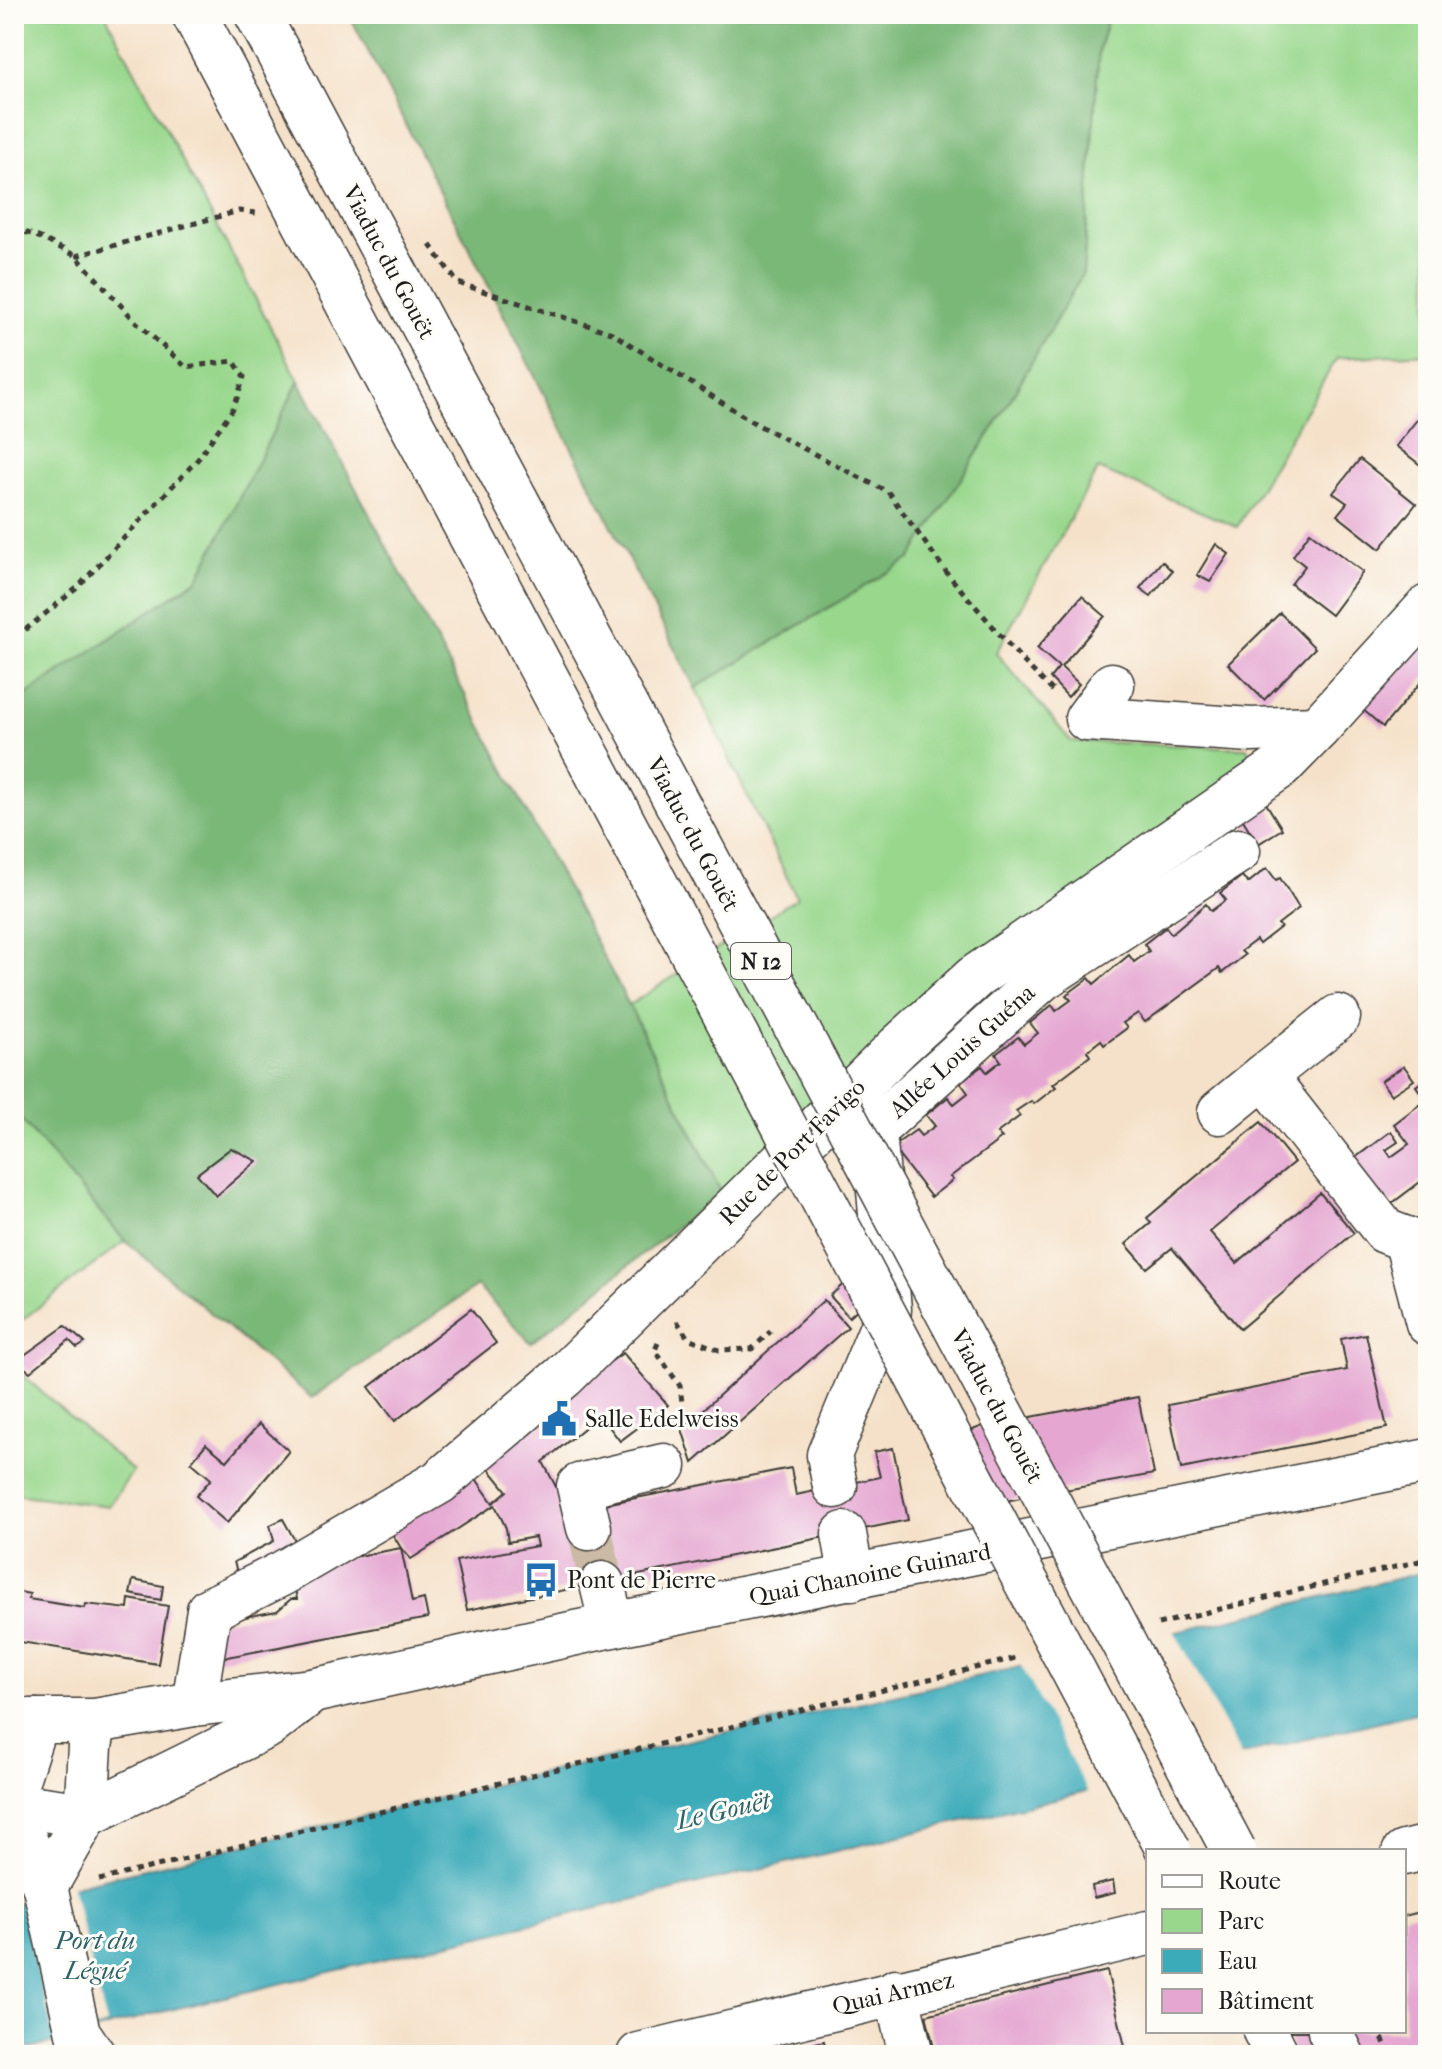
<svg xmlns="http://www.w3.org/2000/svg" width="1442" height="2069" viewBox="0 0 1442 2069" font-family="'IM FELL French Canon',serif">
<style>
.green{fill:#98d78c;stroke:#5a7a54;stroke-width:2}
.forest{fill:#7ab878;stroke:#4b6a4a;stroke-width:2}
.water{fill:#3baab9;stroke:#2c636a;stroke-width:2}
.pier{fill:#f5e1c9}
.building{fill:#e5a7d2}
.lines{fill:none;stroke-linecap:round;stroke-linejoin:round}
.minor-tunnel{stroke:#cabaa6;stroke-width:44;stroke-dasharray:44 22;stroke-linecap:butt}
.minor-casing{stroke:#3d3a36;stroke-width:47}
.highway-casing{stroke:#3d3a36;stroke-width:47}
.path{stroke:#3d3a36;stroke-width:5;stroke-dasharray:6 6;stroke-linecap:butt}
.minor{stroke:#fff;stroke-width:44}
.highway{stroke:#fff;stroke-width:44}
.highway-bridge-casing{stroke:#3d3a36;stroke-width:47;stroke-linecap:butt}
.highway-bridge{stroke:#fff;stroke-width:44}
.labels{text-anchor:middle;stroke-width:6;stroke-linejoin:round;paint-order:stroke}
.shield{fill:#fdfcf7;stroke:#605f5e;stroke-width:2}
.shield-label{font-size:22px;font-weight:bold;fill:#1c1c1c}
.street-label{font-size:24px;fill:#1c1c1c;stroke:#fdfcf7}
.poi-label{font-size:24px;fill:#1c1c1c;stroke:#fdfcf7;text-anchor:start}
.water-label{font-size:26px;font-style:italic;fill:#2c636a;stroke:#fdfcf7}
</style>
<rect width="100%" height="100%" fill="#fdfcf7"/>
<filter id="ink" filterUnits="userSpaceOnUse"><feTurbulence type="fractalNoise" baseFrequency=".0125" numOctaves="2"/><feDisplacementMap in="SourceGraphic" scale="16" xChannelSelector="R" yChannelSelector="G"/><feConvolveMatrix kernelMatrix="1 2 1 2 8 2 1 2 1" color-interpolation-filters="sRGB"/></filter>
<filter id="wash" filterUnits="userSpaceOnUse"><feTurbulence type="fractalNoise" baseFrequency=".006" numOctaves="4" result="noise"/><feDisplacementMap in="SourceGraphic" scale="32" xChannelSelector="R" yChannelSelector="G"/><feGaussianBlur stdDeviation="1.8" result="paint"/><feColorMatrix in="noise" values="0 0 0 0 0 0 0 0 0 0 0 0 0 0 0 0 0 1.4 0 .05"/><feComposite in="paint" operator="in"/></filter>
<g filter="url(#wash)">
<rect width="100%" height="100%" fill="#f5e1c9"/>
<g class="green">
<path d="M14 14H105L299 381 198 579 14 703Z"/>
<path d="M1109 14H1428V353L1337 358 1237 527 1098 469 996 653 1071 741 1248 748 1256 771 721 1192 629 1005 797 898 695 688 909 559 1002 414 1083 273 1099 49Z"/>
<path d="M14 1111 125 1241 14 1326Z"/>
<path d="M14 1368 133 1471 109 1506 14 1494Z"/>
</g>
<g class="forest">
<path d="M349 14H1109L1099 49 1083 273 1002 414 910 559 695 688Z"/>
<path d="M299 381 629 1005 721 1192 531 1343 477 1286 312 1398 125 1241 14 1111V703L198 579Z"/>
</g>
<path class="water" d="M1428 1571V1710L149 2015 31 2049 14 2041V1904L78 1885 539 1774 1190 1629Z"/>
<g class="pier">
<path d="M1173 1629 1243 1759 1090 1795 1020 1663Z"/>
<path d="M71 1883 107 2025 55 2040 19 1898Z"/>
</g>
<g id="blocks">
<g class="building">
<path d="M1428 406V471L1396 446Z"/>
<path d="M1360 459 1416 504 1380 549 1337 515 1347 503 1333 493Z"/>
<path d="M1310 532 1363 572 1331 615 1291 584 1305 566 1293 556Z"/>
<path d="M1216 544 1229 554 1210 582 1197 575Z"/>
<path d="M1162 561 1172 571 1151 596 1140 588Z"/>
<path d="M1082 596 1105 616 1061 667 1079 684 1068 697 1050 678 1059 667 1037 648Z"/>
<path d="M1280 613 1315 648 1264 700 1228 664Z"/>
<path d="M1428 618V674L1383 727 1354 702Z"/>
<path d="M1257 789 1282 829 1258 844 1235 807Z"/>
<path d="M1267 868 1276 880 1280 878 1299 908 1278 924 1281 927 1259 944 1256 940 1241 951 1245 955 1222 973 1219 968 1145 1022 1138 1013 1123 1023 1127 1028 1104 1045 1101 1040 1087 1051 1090 1056 1053 1084 1056 1087 1034 1104 1031 1101 1016 1111 1020 1116 997 1133 1002 1138 950 1177 953 1180 931 1197 892 1147 916 1130 921 1136 935 1126 926 1115 948 1097 954 1104 968 1093 960 1082 982 1066 987 1072 1001 1061 996 1054 1018 1037 1024 1044 1038 1033 1030 1023 1052 1005 1056 1011 1071 1000 1066 995 1089 978 1094 984 1129 955 1134 962 1149 951 1144 944 1166 927 1171 934 1206 904 1211 911 1226 900 1220 893 1242 876 1248 883Z"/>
<path d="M1404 1066 1414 1080 1391 1095 1381 1081Z"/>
<path d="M1428 1077V1088L1421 1093 1416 1086Z"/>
<path d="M1428 1098V1176L1387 1207 1351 1161 1391 1131 1398 1142 1386 1150 1391 1157 1409 1144 1394 1124Z"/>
<path d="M1261 1122 1294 1162 1210 1232 1237 1263 1320 1193 1354 1233 1240 1329 1172 1248 1147 1268 1126 1244 1151 1223 1147 1218Z"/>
<path d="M231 1148 257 1161 216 1196 197 1174Z"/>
<path d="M857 1272 876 1292 849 1317 830 1296Z"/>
<path d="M824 1300 848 1327 693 1463 682 1429Z"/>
<path d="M471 1309 496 1343 395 1421 369 1387Z"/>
<path d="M65 1326 85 1343 77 1348 69 1340 30 1372 16 1361Z"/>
<path d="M1366 1334 1387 1428 1181 1469 1168 1405 1347 1370 1341 1339Z"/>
<path d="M623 1353 668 1405 620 1441 600 1415 543 1462 567 1508 600 1505 791 1468 796 1495 880 1477 874 1452 893 1448 908 1520 467 1610 456 1561 537 1546 535 1537 508 1542 506 1528 495 1505 411 1559 401 1548 412 1602 424 1599 428 1618 207 1661 218 1622 277 1611 291 1599H297L292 1574 306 1566 401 1548 387 1525 469 1469 493 1503 507 1491 477 1454Z"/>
<path d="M1138 1397 1154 1474 966 1508 949 1439 983 1426Z"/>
<path d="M259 1424 289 1451 227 1523 196 1496 211 1479 191 1462 206 1444 227 1461Z"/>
<path d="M283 1519 303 1555 241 1584 234 1562 274 1541 270 1525Z"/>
<path d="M133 1580 163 1586 161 1600 130 1594Z"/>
<path d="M14 1591 30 1594 28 1599 85 1608 86 1604 128 1609 129 1599 168 1606 158 1664 14 1641Z"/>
<path d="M1113 1881 1115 1893 1094 1898 1092 1886Z"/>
<path d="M1428 1910V2055H1294L1288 2031H1404V1916Z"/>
<path d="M1107 1971 1127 2055H936L926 2015Z"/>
<path d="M824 2041 827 2055H770V2054Z"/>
</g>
</g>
</g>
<g filter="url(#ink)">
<use href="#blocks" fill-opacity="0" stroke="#3d3a36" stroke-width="2"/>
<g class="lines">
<path class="minor-tunnel" d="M589 1528 602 1584"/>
<g class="minor-casing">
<g id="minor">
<path d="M1112 685 1087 719 1251 730 1318 728"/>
<path d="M1338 1017 1264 1076 1385 1231 1406 1239"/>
<path d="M1220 1112 1264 1076"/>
<path d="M1406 1239 1428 1323"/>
<path d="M835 1486 829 1455 889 1310 874 1130 1043 978 1238 851"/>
<path d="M589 1528 579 1486 664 1466"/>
<path d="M844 1534 852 1578"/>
<path d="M602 1584 612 1625"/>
<path d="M194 1704 209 1610 283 1573 439 1482 564 1376 898 1047 975 977 1280 767 1318 728 1428 607"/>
<path d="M14 1721H95L194 1704 312 1691 612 1625 1428 1461"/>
<path d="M14 1789 36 1721"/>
<path d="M14 1805 86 1815 269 1725 312 1691"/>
<path d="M14 1815 45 1887 78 2033 93 2055"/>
<path d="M1404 1853 1428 1847"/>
<path d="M45 1887 86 1815 90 1746 95 1721"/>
<path d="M896 1991 911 2055"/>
<path d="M639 2055 1148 1933"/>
</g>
</g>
<g class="highway-casing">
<g id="highway">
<path d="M194 14 238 97"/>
<path d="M257 14 288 71"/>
<path d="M1265 2031 1277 2055"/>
<path d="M1330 2031 1342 2055"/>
</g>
</g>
<g class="path">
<path d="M14 228 41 238 76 256 136 322 186 367 234 361 244 377 234 407 198 459 77 588 14 639"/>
<path d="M430 245 458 283 612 333 756 424 888 492 950 577 1022 660 1055 693"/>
<path d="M76 256 239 211 256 213"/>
<path d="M677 1321 688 1338 719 1350 752 1349 771 1331"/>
<path d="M658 1343 655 1350 680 1386 683 1411 667 1425"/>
<path d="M1158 1624 1428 1559"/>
<path d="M99 1880 1020 1657"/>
<path d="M1382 2038 1391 2055"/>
</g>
<use href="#minor" class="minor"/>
<use href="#highway" class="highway"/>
<g class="highway-bridge-casing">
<g id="highway-bridge">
<path d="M288 71 1234 1851"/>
<path d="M238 97 1169 1851"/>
</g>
</g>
<use href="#highway-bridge" class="highway-bridge"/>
</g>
</g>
<defs>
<g id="civic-bare" transform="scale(2.76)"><path d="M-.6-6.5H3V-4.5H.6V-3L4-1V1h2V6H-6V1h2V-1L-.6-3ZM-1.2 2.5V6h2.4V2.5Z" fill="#1f6fb2" stroke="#fdfcf7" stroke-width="2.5" paint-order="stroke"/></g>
<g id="bus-bare" transform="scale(2.76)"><path d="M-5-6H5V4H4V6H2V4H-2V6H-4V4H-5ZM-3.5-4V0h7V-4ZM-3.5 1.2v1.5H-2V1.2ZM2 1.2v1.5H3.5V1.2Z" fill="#1f6fb2" stroke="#fdfcf7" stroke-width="2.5" paint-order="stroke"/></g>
</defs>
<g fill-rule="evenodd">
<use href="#civic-bare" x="559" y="1419"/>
<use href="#bus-bare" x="541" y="1580"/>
</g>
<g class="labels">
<rect class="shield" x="731" y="943" width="60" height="36" rx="6"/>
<g class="shield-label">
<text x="761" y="969">N 12</text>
</g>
<g class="street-label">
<text transform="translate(389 262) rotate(62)" y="8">Viaduc du Gouët</text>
<text transform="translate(693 834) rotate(62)" y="8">Viaduc du Gouët</text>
<text transform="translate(962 1051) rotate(-42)" y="8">Allée Louis Guéna</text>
<text transform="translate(792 1152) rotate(-45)" y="8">Rue de Port Favigo</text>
<text transform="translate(997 1406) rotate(62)" y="8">Viaduc du Gouët</text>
<text transform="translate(870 1574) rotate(-11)" y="8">Quai Chanoine Guinard</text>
<text transform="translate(893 1993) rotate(-13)" y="8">Quai Armez</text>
</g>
<g class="poi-label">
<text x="585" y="1427">Salle Edelweiss</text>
<text x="567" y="1588">Pont de Pierre</text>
</g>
<g class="water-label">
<text transform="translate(723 1810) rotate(-13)" y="9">Le Gouët</text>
<text x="95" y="1949">Port du<tspan x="95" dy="30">Légué</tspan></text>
</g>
</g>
<rect width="1442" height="2069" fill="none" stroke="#fdfcf7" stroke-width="48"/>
<rect x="1146" y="1849" width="260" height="184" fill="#fdfcf7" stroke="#a3a29f" stroke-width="2"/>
<rect x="1162" y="1875" width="40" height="12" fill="#ffffff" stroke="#a3a29f" stroke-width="2"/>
<text x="1218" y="1889" font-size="24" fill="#1c1c1c">Route</text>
<rect x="1162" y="1909" width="40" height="24" fill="#98d78c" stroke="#a3a29f" stroke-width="2"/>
<text x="1218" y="1929" font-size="24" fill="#1c1c1c">Parc</text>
<rect x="1162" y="1949" width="40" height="24" fill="#3baab9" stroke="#a3a29f" stroke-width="2"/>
<text x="1218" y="1969" font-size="24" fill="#1c1c1c">Eau</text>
<rect x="1162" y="1989" width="40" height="24" fill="#e5a7d2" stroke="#a3a29f" stroke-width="2"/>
<text x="1218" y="2009" font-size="24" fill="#1c1c1c">Bâtiment</text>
</svg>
